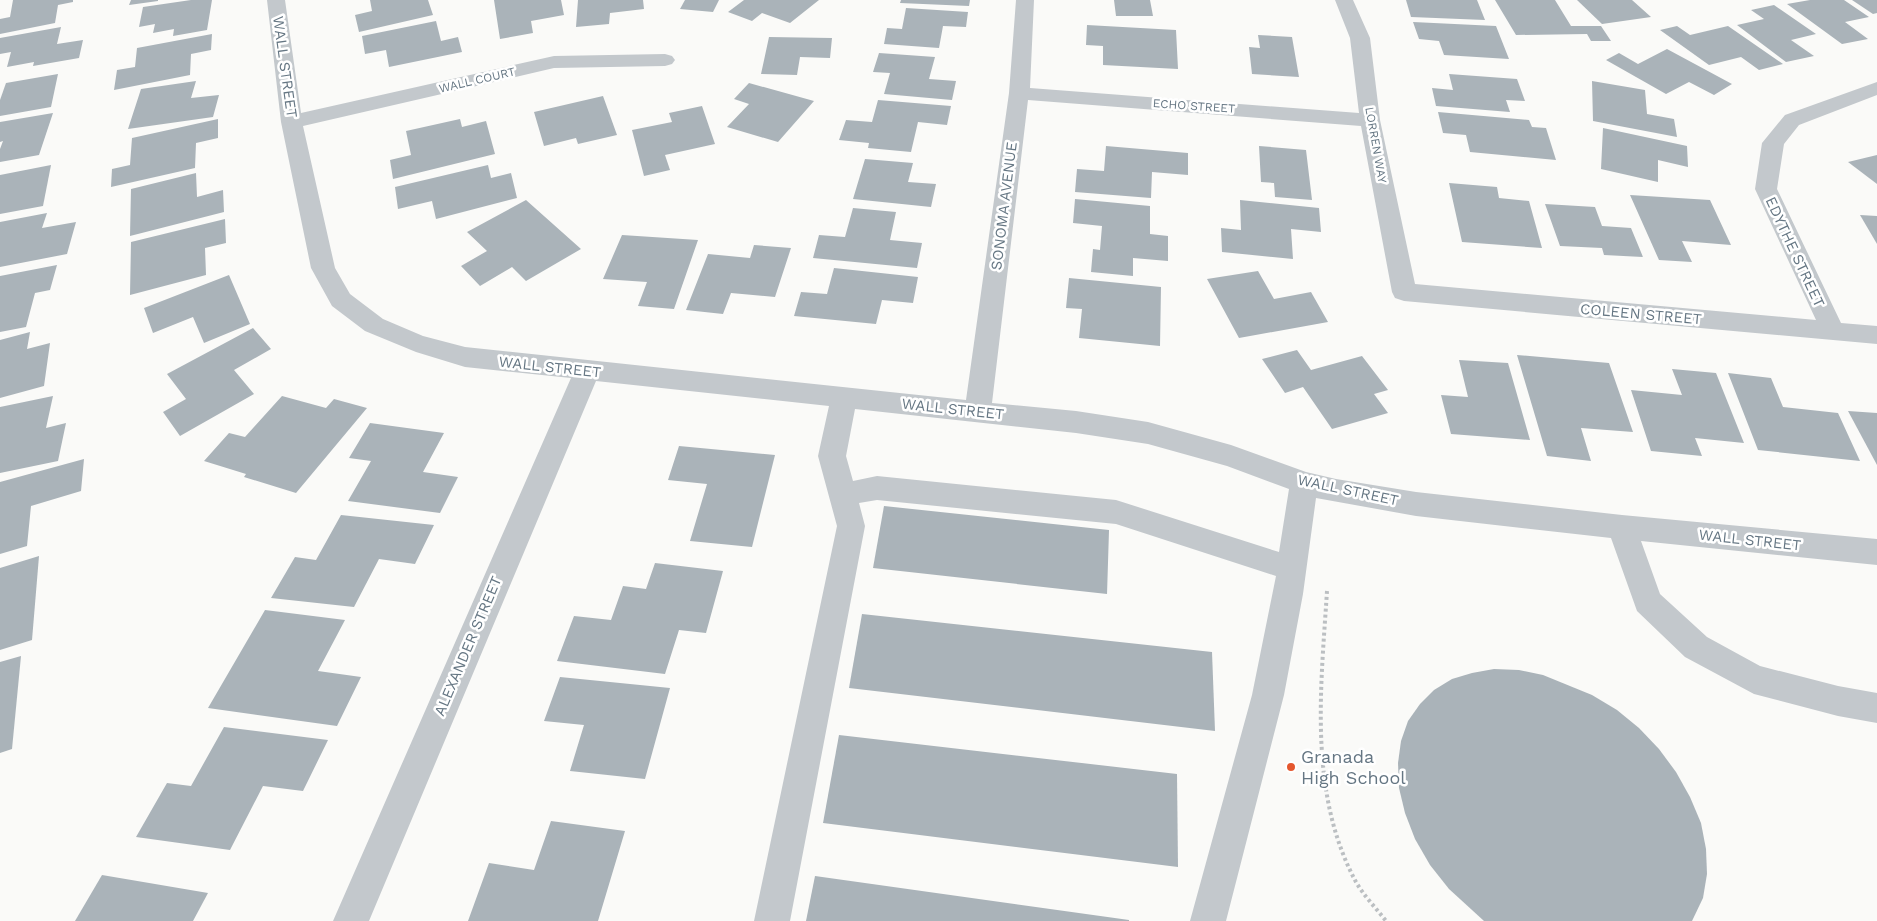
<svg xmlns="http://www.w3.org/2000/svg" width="1877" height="921" viewBox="0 0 1877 921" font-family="'Work Sans',sans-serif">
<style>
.building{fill:#aab3b9}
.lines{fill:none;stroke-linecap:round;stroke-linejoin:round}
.path{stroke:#bbbfc2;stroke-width:4;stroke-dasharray:3 3;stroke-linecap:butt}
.minor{fill:#c3c8cc;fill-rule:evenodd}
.poi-dot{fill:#e4572e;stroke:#fff;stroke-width:2}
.labels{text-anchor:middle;stroke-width:5;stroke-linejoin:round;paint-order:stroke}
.far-street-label{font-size:12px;fill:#657683;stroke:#fff}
.street-label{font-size:15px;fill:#657683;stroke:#fff}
.near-poi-label{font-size:18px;fill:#657683;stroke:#fff;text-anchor:start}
</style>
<rect width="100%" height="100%" fill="#fafaf8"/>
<g class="building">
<path d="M13 0H73V2L58 5 55 23 0 34V19L10 17Z"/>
<path d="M131 0H158V1L129 5Z"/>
<path d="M191 0H212L207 30 173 36 174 29 153 33 155 24 139 27 143 7Z"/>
<path d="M370 0H428L433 15 359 32 355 15 372 11Z"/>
<path d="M494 0H561L564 15 531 21 533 33 500 39Z"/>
<path d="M578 0H643L644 9 610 13 609 24 576 27Z"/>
<path d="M685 0H719L713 12 680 9Z"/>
<path d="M744 0H819L790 23 762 13 752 21 728 12Z"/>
<path d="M901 0H970L969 6 900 3Z"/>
<path d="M1114 0H1150L1153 16H1116Z"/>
<path d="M1406 0H1477L1485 20 1411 17Z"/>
<path d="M1495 0H1555L1571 26H1601L1611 41H1591L1587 34 1516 35Z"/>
<path d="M1577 0H1632L1651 17 1602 24Z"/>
<path d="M1810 0H1844L1869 17 1845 22 1868 39 1842 44 1787 4Z"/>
<path d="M1852 0H1877V13L1873 14Z"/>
<path d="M1774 5 1816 34 1791 40 1814 56 1786 62 1737 25 1764 19 1751 10Z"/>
<path d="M906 8 968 12 966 27 943 26 939 48 884 44 887 28 902 29Z"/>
<path d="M436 21 441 41 458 37 462 52 389 67 386 50 365 54 362 36Z"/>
<path d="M1413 22 1496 26 1509 59 1444 55 1439 41 1419 39Z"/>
<path d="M1087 25 1176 30 1178 69 1103 65V46L1086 45Z"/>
<path d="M1677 26 1690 35 1728 26 1783 64 1759 70 1741 57 1709 65 1660 30Z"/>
<path d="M61 27 57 44 83 40 79 58 33 66 34 62 7 67 11 52 0 54V38Z"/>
<path d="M212 34 211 50 191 54 190 75 114 90 117 70 135 67 137 48Z"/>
<path d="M1258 35 1292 37 1299 77 1252 74 1249 47 1260 48Z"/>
<path d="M769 37 832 38 830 58 800 57 797 75 761 74Z"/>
<path d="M1667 49 1732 84 1714 95 1689 82 1666 94 1606 60 1619 53 1638 64Z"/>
<path d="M879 53 935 57 929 79 956 81 952 100 884 94 890 73 873 72Z"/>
<path d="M58 74 51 107 0 116V100L6 83Z"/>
<path d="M1449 74 1517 79 1525 101 1506 100 1510 112 1436 106 1432 88 1453 90Z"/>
<path d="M196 81 191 98 219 95 213 117 128 129 141 89Z"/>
<path d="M1592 81 1645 90 1647 114 1674 119 1677 137 1593 121Z"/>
<path d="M749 83 814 101 778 142 727 127 749 104 734 99Z"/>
<path d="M603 96 617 135 578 144 576 138 544 146 534 112Z"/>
<path d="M878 100 951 106 947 125 918 122 911 152 868 148 869 143 839 140 846 120 872 122Z"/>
<path d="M702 106 715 144 665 155 670 170 644 176 632 130 672 122 669 113Z"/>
<path d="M1438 112 1529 120 1532 127 1546 128 1556 160 1470 152 1466 135 1443 133Z"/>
<path d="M53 113 39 155 0 162V149L3 141 0 142V122Z"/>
<path d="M218 119V138L196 143 195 168 111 187 112 169 130 165 132 138Z"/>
<path d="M460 119 462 127 486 121 495 154 393 179 390 160 411 155 406 131Z"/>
<path d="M1603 128 1687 146 1688 167 1658 160V182L1601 169Z"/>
<path d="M1106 146 1188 153V175L1152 172 1151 198 1075 192 1077 169 1104 171Z"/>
<path d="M1259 146 1306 150 1312 200 1275 197 1274 183 1261 182Z"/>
<path d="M1877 155V184L1848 162Z"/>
<path d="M865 159 913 163 908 182 936 184 931 207 853 199Z"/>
<path d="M51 165 43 206 0 214V175Z"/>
<path d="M488 165 491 178 511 173 517 198 436 219 432 201 398 209 395 187Z"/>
<path d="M196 173 197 197 223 190 224 212 130 236 131 189Z"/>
<path d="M1449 183 1497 187 1499 198 1529 201 1542 248 1462 242Z"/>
<path d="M1630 195 1710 200 1731 245 1682 241 1692 262 1659 260Z"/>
<path d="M1075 199 1150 206V234L1168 236V261L1133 258V276L1091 272 1093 249 1100 250 1102 226 1073 223Z"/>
<path d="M526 200 581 249 526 281 512 267 480 286 461 266 487 251 467 232Z"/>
<path d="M1240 200 1319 208 1321 232 1291 229 1293 259 1222 252 1221 228 1241 230Z"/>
<path d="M1545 204 1595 207 1602 226 1631 228 1643 257 1604 255 1602 248 1560 246Z"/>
<path d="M853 208 896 212 890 240 922 243 917 268 813 258 819 235 845 237Z"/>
<path d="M47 213 42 228 76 222 67 254 0 267V222Z"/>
<path d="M1860 215 1877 216V244Z"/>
<path d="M225 219 226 243 205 248 206 275 130 295 131 242Z"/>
<path d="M622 235 698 240 674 309 638 306 647 282 603 279Z"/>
<path d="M754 245 791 248 775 297 731 293 723 314 686 310 708 254 750 258Z"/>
<path d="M57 265 50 290 35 293 26 327 0 332V276Z"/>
<path d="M834 268 918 277 913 303 882 300 876 324 794 316 801 292 827 294Z"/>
<path d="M1258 271 1274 299 1311 292 1328 322 1239 338 1207 279Z"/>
<path d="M229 275 250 324 204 343 193 317 153 333 144 308Z"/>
<path d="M1069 278 1161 287 1160 346 1079 338 1082 309 1066 308Z"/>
<path d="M253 328 271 349 234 370 254 394 180 436 163 412 186 399 167 374Z"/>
<path d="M30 332 27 349 50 343 44 386 0 398V340Z"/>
<path d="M1297 350 1311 370 1362 356 1388 390 1374 394 1388 413 1332 429 1303 387 1285 393 1262 359Z"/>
<path d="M1517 355 1609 363 1633 432 1581 428 1591 461 1547 456Z"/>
<path d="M1459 360 1508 363 1530 440 1451 434 1441 395 1468 397Z"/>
<path d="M1672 369 1716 373 1744 443 1695 438 1702 456 1651 451 1631 390 1682 395Z"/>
<path d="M1728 373 1771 378 1783 407 1838 413 1860 461 1758 450Z"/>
<path d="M53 396 46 428 66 423 58 461 0 473V407Z"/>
<path d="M282 396 326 408 334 399 367 408 296 493 244 477 246 474 204 461 229 433 245 437Z"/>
<path d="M1848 411 1877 413V465Z"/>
<path d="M370 423 444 433 423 472 458 477 440 513 348 501 371 461 349 458Z"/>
<path d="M679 446 775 455 752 547 690 541 707 484 668 480Z"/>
<path d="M84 459 81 491 31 506 27 546 0 554V482Z"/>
<path d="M884 506 1109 530 1107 594 873 568Z"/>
<path d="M341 515 434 525 415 564 379 559 354 607 271 598 295 557 316 560Z"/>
<path d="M39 556 32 640 0 650V568Z"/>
<path d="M655 563 723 571 706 633 679 630 665 674 557 661 574 616 611 620 623 586 646 589Z"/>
<path d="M265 610 345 620 318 671 361 677 337 726 208 708Z"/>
<path d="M862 614 1212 652 1215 731 849 688Z"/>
<path d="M21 656 12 749 0 753V662Z"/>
<path d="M1494 669 1519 670 1543 675 1592 695 1617 710 1639 728 1659 749 1676 772 1690 797 1701 823 1706 849 1707 874 1703 898 1692 921H1484L1449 889 1430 865 1415 839 1405 813 1399 788 1398 763 1401 741 1408 721 1420 704 1434 690 1452 679 1472 673Z"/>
<path d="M560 677 670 688 645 779 570 771 584 725 544 721Z"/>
<path d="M224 727 328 740 303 791 263 786 230 850 136 837 167 783 191 786Z"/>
<path d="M839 735 1177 774 1178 867 823 823Z"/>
<path d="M551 821 625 831 598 921H468L489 863 534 870Z"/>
<path d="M102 875 208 893 193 921H75Z"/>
<path d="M815 876 1129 920V921H806Z"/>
</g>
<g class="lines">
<path class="path" d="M1327 591C1321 687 1308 793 1356 882 1364 896 1376 908 1386 921"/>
<path class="minor" d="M267 0H285L301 113 554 56 665 54 672 56 675 60 672 64 665 66 554 68 303 126 335 268 350 294 383 319 423 336 465 347 966 400 1009 93 1016 0H1034L1030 88 1359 113 1350 38 1335 0H1353L1370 38 1380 120 1415 284 1816 320 1755 189 1762 143 1785 115 1877 82V95L1799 125 1784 144 1777 189 1841 323 1877 326V344L1404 301 1395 298 1392 292 1361 126 1028 100 992 403 1076 411 1148 422 1231 445 1306 472 1336 479 1416 492 1622 515 1877 539V565L1641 541 1660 594 1707 637 1760 666 1838 686 1877 693V723L1838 716 1754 694 1685 657 1637 611 1611 538 1416 516 1316 498 1303 594 1284 695 1226 921H1190L1252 695 1276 576 1116 524 877 500 859 503 865 526 790 921H754L837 526 818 456 829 406 596 381 369 921H333L571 378 465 367 416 352 365 331 332 306 311 268 281 122ZM855 409 1076 433 1148 444 1227 466 1289 489 1279 552 1116 500 877 476 853 481 846 456Z"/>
</g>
<circle class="poi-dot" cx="1291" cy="767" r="5"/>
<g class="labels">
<g class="far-street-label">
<text transform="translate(477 80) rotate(-13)" y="4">WALL COURT</text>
<text transform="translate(1194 106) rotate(4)" y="4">ECHO STREET</text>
<text transform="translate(1376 145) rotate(80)" y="4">LORREN WAY</text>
</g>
<g class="street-label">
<text transform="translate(285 67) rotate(82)" y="5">WALL STREET</text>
<text transform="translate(1004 206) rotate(-83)" y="5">SONOMA AVENUE</text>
<text transform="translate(1795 252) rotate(65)" y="5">EDYTHE STREET</text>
<text transform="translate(1641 314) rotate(5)" y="5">COLEEN STREET</text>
<text transform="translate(550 367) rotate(6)" y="5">WALL STREET</text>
<text transform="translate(953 409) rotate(6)" y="5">WALL STREET</text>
<text transform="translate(1348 490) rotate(12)" y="5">WALL STREET</text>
<text transform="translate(1750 540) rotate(6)" y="5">WALL STREET</text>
<text transform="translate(468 646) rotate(-67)" y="5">ALEXANDER STREET</text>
</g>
<g class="near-poi-label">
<text x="1301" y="763">Granada<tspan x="1301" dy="21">High School</tspan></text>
</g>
</g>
</svg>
